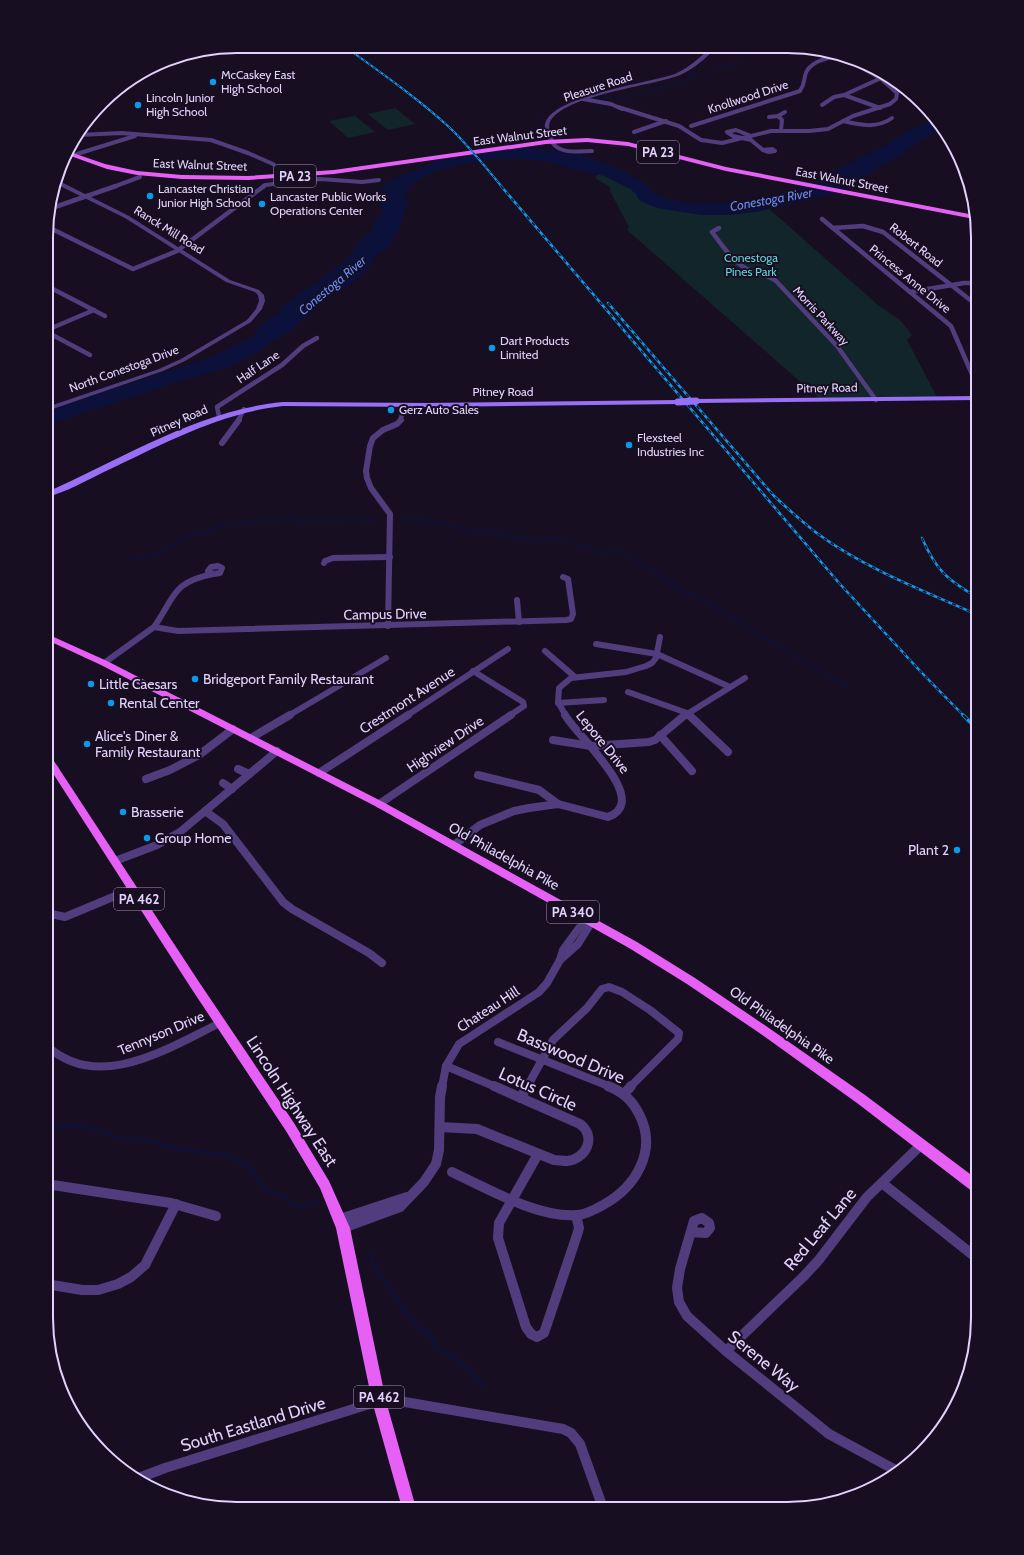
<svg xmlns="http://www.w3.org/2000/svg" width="1024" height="1555" viewBox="0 0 1024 1555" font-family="Cabin,sans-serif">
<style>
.green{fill:#12252b}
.water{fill:#0c113c}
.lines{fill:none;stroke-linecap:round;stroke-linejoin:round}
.stream-far2{stroke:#0c113c;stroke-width:1}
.stream-far1{stroke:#0c113c;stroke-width:1.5}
.stream{stroke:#0c113c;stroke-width:2.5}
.minor-far4{stroke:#513d7d;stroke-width:4}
.minor-far3{stroke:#513d7d;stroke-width:4.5}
.minor-far2{stroke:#513d7d;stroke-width:6}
.minor-far1{stroke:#513d7d;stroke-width:8}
.minor{stroke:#513d7d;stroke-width:10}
.tertiary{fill:#513d7d;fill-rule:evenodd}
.secondary{fill:#986ff6;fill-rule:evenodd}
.primary{fill:#e760f5;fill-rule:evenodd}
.rail-far2-casing{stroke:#0e98eb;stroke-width:2}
.rail-far1-casing{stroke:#0e98eb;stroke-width:2.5}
.rail-casing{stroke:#0e98eb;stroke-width:3.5}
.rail-far2{stroke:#170f21;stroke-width:1;stroke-dasharray:3;stroke-linecap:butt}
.rail-far1{stroke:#170f21;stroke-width:1.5;stroke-dasharray:4;stroke-linecap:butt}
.rail{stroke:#170f21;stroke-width:2;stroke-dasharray:6;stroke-linecap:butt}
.secondary-bridge{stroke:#986ff6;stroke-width:7}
.poi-dot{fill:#0e98eb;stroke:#170f21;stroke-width:1.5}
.labels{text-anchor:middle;stroke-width:4;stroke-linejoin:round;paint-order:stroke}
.far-poi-label{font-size:12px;fill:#e2d2fc;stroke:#170f21;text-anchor:start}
.far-street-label{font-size:12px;fill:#e2d2fc;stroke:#170f21}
.far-park-label{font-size:12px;fill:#62d4d7;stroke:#170f21}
.shield{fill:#170f21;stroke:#a598ba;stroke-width:1}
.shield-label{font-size:13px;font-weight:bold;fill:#e2d2fc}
.far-water-label{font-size:13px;font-style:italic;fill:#668bf6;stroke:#170f21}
.street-label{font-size:14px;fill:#e2d2fc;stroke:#170f21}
.poi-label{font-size:14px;fill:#e2d2fc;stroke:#170f21;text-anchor:start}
.near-street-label{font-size:17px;fill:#e2d2fc;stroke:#170f21}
.rim{fill:none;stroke:#e2d2fc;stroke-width:2}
</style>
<rect width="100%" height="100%" fill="#170f21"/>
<g class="green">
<path d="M395 108 415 124 388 130 368 114Z"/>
<path d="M355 116 375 132 348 138 329 121Z"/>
<path d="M603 169 679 206 768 208 878 305 900 320 912 335 907 340 937 397 821 400 627 230 629 227 610 191V187L595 178Z"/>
</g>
<path class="water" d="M937 119 941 128 903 153 904 154 884 164 857 182 830 195 757 212 729 215H701L657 208 640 201 636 194 630 189 604 176 569 168 549 162 524 159H490L441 169 423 177 411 185 405 194V198L409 203 405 207C405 215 400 222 401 229L393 234V239L388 249 381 251 373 258 371 267 347 287 327 296 310 315 295 325 291 331 269 343V346L227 368 176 382 134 397 123 399 108 406 89 410 47 426V412L79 400 210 358 243 341 253 338 258 329 273 316 282 313 280 308 298 296V294C305 291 321 281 325 275L333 272 334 269 348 259 359 243 372 231 373 224 382 213 381 203 385 199 382 196 381 190 386 184 402 175 417 170 436 161 481 153 524 148 543 149 588 157 622 170 643 183H646L644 184 654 193 669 199 682 202 696 203 743 202 751 200 796 189 802 185 821 182 831 172 886 145 909 130Z"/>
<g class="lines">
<g class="stream-far2">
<path d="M590 98C605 98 622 98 637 95 655 90 672 84 691 80L693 78 689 77 692 75H710L717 67 736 65 735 63 741 47"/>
<path d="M549 112 576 98 587 97"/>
<path d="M532 139V133L544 116"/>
</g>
<g class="stream-far1">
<path d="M401 518 416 519 427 523H438L477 532 492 530 505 535 541 542 555 539 566 540 573 544 590 546 600 553 618 551 633 558 676 586 678 590 697 597 727 614 765 639 784 648 811 667 850 687"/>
<path d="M132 558 136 559 166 551 182 538 214 530 224 525 263 521 277 522 292 518 300 523 308 520 342 521C350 513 357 521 366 522 369 522 373 521 376 520"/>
</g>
<g class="stream">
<path d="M46 1122 53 1127 78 1126 102 1131 123 1140 141 1139 187 1151 217 1153 233 1157 241 1164H247L265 1190 285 1196 296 1207 318 1202"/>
<path d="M369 1253 376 1269 414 1323 421 1331H428L431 1334 433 1343 438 1350 456 1358 460 1364 467 1367 482 1386"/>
</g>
<g class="minor-far4">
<path d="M844 95 880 108"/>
<path d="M583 99 611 104 622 109"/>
<path d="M822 105 834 97 844 95 879 79"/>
<path d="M618 107 679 126 701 140 722 143 771 131H809L828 129 853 116 890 104 896 99 897 93 880 78 840 55C828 58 808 61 805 76 804 82 804 85 800 91L691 126"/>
<path d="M769 117 778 116"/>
<path d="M843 121C860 125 877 129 892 118"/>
<path d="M781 130 782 120 778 116 785 112"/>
<path d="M634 132 666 121"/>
<path d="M79 135 121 133 211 140 248 153 273 164 277 168"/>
<path d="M751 136 736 130 727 132 733 136 751 140 763 150"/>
<path d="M552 142C560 155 579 151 592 151"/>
<path d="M772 149 775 151 769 152 763 150Z"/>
<path d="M80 153 135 136"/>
<path d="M113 187 140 177"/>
<path d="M263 187 265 185 320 179 362 182 379 180"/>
</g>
<g class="minor-far3">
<path d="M49 209 116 186"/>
<path d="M822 219 951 326 978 388"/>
<path d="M48 227 133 269 177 251 264 186"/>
<path d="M719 228 712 232C721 244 733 262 747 269 756 274 767 274 776 281L837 346 876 400"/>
<path d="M833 228 863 226 883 232 978 306"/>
<path d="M47 286 105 316"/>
<path d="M910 292 964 283H978"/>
<path d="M47 330 94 310"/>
<path d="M47 332 90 355"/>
<path d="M219 416 217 407 282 365 303 346 317 338"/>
<path d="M238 421 244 409"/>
<path d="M400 421 405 405"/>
</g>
<g class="minor-far2">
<path d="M222 443 239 420"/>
<path d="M324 563 325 561 333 558 390 557"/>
<path d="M218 566 222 568 220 573 213 574 208 571 211 567Z"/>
<path d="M517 600 519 622"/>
<path d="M388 626 390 514 371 488 367 478 366 471 370 446 373 438 383 430 397 424 401 420"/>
<path d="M154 627C175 597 172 582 213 574"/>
<path d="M596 644 657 654 730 687"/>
<path d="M545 651 575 677"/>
<path d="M104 663 154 627 178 631 566 620 571 619 573 614 568 579 563 577"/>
<path d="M473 671 523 702 524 706 509 716"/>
<path d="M628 692 687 713 690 716"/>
<path d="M558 703 604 700"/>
<path d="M288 716 386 658"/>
<path d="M406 716 508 649"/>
<path d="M566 716 558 702 559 688 571 678 626 672 646 666 652 663 656 658 660 637"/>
<path d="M684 716 745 678"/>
</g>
<g class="minor-far1">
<path d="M689 715 728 752"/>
<path d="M660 735 692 771"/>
<path d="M251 738 290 715"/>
<path d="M553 740 591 746 649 742 655 740 685 715"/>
<path d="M238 769 249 774"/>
<path d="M47 771 55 769"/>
<path d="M319 773 408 715"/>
<path d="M478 775 539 790 558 804"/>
<path d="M146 779 170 770 199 755 233 729"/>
<path d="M223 783 232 789"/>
<path d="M379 804 511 715"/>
<path d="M205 811 223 824 283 902 292 909 369 953 382 963"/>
<path d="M454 845 480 825 514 811 529 808 558 804 608 817C653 801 575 734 565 715"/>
<path d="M115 861 157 845 180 832 277 751"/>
<path d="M47 913 65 917 132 889"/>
<path d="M560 960 578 944 591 923"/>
<path d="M498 1042 611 1087"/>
<path d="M46 1045C98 1094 168 1048 220 1023"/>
<path d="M446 1066 496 1087"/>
<path d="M442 1087 446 1066 459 1044 539 992 547 983 560 960 563 950 579 928 591 923"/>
<path d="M527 1087 553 1040 587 1008 602 989 609 987 622 992 650 1010 679 1033 678 1039 630 1087"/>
</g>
<g class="minor">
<path d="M624 1094 631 1086"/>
<path d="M521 1098 527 1086"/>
<path d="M440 1127 477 1129 554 1160C558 1160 563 1161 567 1161 586 1159 597 1137 580 1124L494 1086"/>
<path d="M538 1154 499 1223 498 1238 526 1327 531 1334 537 1337 544 1333 577 1235 579 1228 576 1215"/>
<path d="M452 1172C486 1188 540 1219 578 1215 587 1214 596 1209 603 1205 636 1187 658 1150 639 1114 632 1100 623 1092 608 1086"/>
<path d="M882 1183 978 1259"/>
<path d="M46 1184 171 1203 216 1216"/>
<path d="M340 1219 407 1197"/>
<path d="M343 1228 400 1207 424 1182 436 1164 439 1150 440 1097 442 1086"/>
<path d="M691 1232 706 1233 710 1228 709 1223 702 1218 694 1221 680 1269 677 1288 679 1302 687 1316 726 1351 829 1434 899 1472"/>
<path d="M46 1284 82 1290H98L118 1284 131 1277 145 1265 176 1204"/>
<path d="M726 1351 803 1277 818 1261 867 1197 921 1145"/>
<path d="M136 1479 165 1468 379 1401H399L563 1429 571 1433 580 1444 603 1508"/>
</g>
<g class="tertiary">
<path d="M712 47H717C707 57 694 69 680 75 653 86 563 95 550 122 547 128 552 136 555 142L552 144C548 141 545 133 545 128 542 96 654 83 677 73 690 67 701 56 712 47Z"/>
<path d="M80 151 83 153 82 154 63 160 64 157Z"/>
<path d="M57 180 129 216 230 280 259 290 264 295 265 301 262 309 251 322 185 361 163 371 47 411V407L159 369 181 359 247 320 256 309 259 301 258 295 255 292 226 282 125 218 56 184Z"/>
</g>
<g class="secondary">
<path d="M978 396V400L696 403 692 401 696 399Z"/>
<path d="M678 400H681V404L428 407 283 406C219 413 163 444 106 471 87 480 67 492 47 497V492C124 458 198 410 283 402L428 403Z"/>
</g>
<g class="primary">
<path d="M587 138 628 142 726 167 974 215V219L726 171 628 146 587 142 546 144 334 174 248 180 182 179 137 175 107 169 65 154 67 151 105 164 137 171 182 175 248 176 334 170 546 140Z"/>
<path d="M47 634 107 661 383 802 637 942 695 978 766 1026 865 1095 978 1180V1193L973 1192 857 1103 758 1032 687 984 629 948 375 806 101 665 47 640Z"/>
<path d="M47 754 50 755 199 982 294 1123 329 1181 350 1228 386 1401 416 1508H402L372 1401 336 1228 320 1188 286 1131 191 988 47 764Z"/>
</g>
<g class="rail-far2-casing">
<path id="rail-far2" d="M344 46C380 72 416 97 449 127 468 145 485 166 502 187"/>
</g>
<g class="rail-far1-casing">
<g id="rail-far1">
<path d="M501 186 839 583 921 672 964 716"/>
<path d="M608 303 774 496C788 509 802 522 818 534 866 569 924 591 978 615"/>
<path d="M922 538C936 570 947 580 977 597"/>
</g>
</g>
<g class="rail-casing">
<path id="rail" d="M963 715 978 730"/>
</g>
<use href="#rail-far2" class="rail-far2"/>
<use href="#rail-far1" class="rail-far1"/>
<use href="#rail" class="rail"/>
<path class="secondary-bridge" d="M678 402 696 401"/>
</g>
<g class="poi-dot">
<circle cx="213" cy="82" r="4"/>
<circle cx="138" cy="105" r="4"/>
<circle cx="150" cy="196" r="4"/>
<circle cx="262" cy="204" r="4"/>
<circle cx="492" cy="348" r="4"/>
<circle cx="391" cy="410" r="4"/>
<circle cx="629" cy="445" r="4"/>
<circle cx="195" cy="679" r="4"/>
<circle cx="91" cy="684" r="4"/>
<circle cx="111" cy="703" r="4"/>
<circle cx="87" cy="744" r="4"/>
<circle cx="123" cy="812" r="4"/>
<circle cx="147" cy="838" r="4"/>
<circle cx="957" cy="850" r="4"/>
</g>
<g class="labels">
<g class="far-poi-label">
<text x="221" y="79">McCaskey East<tspan x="221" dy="14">High School</tspan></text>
<text x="146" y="102">Lincoln Junior<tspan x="146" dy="14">High School</tspan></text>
<text x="158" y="193">Lancaster Christian<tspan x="158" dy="14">Junior High School</tspan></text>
<text x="270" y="201">Lancaster Public Works<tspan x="270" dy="14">Operations Center</tspan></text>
<text x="500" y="345">Dart Products<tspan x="500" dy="14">Limited</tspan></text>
<text x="399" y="414">Gerz Auto Sales</text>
<text x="637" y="442">Flexsteel<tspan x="637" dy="14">Industries Inc</tspan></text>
</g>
<g class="far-street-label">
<text transform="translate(598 87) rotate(-18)" y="4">Pleasure Road</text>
<text transform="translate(748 97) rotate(-18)" y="4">Knollwood Drive</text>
<text transform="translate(520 136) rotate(-7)" y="4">East Walnut Street</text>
<text transform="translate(200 165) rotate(2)" y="4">East Walnut Street</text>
<text transform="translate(842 180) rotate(11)" y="4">East Walnut Street</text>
<text transform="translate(169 230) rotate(32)" y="4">Ranck Mill Road</text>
<text transform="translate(916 245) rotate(38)" y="4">Robert Road</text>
<text transform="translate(910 279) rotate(39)" y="4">Princess Anne Drive</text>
<text transform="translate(821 316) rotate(47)" y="4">Morris Parkway</text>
<text transform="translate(258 367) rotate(-34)" y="4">Half Lane</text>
<text transform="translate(124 369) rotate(-20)" y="4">North Conestoga Drive</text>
<text transform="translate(827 388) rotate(-1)" y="4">Pitney Road</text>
<text x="503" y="396">Pitney Road</text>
<text transform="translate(179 421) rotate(-24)" y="4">Pitney Road</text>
</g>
<g class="far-park-label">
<text x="751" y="262">Conestoga<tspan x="751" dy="14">Pines Park</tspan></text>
</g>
<g class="shield">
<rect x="637" y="141" width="42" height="22" rx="3"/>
<rect x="274" y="165" width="42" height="22" rx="3"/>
<rect x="114" y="888" width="50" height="22" rx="3"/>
<rect x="547" y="901" width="52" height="22" rx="3"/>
<rect x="354" y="1386" width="50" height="22" rx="3"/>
</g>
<g class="shield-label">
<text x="658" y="157">PA 23</text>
<text x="295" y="181">PA 23</text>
<text x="139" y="904">PA 462</text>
<text x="573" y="917">PA 340</text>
<text x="379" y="1402">PA 462</text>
</g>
<g class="far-water-label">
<text transform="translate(771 199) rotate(-10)" y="5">Conestoga River</text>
<text transform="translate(332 285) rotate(-40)" y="5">Conestoga River</text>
</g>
<g class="street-label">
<text transform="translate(385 614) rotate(-1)" y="5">Campus Drive</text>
<text transform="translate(407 700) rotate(-33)" y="5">Crestmont Avenue</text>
<text transform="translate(603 742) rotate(51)" y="5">Lepore Drive</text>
<text transform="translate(445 744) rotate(-34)" y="5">Highview Drive</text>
<text transform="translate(504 856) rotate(29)" y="5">Old Philadelphia Pike</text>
<text transform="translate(488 1009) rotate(-33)" y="5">Chateau Hill</text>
<text transform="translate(782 1025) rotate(35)" y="5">Old Philadelphia Pike</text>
<text transform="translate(161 1033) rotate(-23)" y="5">Tennyson Drive</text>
</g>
<g class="poi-label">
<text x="203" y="684">Bridgeport Family Restaurant</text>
<text x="99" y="689">Little Caesars</text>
<text x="119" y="708">Rental Center</text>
<text x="95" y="741">Alice's Diner &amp;<tspan x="95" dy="16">Family Restaurant</tspan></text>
<text x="131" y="817">Brasserie</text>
<text x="155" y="843">Group Home</text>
<text x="949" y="855" text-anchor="end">Plant 2</text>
</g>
<g class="near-street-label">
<text transform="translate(571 1056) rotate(23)" y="6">Basswood Drive</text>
<text transform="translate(538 1089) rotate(24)" y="6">Lotus Circle</text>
<text transform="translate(292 1101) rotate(57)" y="6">Lincoln Highway East</text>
<text transform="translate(820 1229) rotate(-50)" y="6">Red Leaf Lane</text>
<text transform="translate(764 1361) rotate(39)" y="6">Serene Way</text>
<text transform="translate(253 1424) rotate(-17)" y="6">South Eastland Drive</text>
</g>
</g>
<path d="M0 0H1024V1555H0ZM237 53H787A184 184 0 0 1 971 237V1318A184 184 0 0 1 787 1502H237A184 184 0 0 1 53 1318V237A184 184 0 0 1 237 53Z" fill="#170f21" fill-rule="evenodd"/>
<path class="rim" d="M237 53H787A184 184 0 0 1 971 237V1318A184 184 0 0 1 787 1502H237A184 184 0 0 1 53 1318V237A184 184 0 0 1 237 53Z"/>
</svg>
